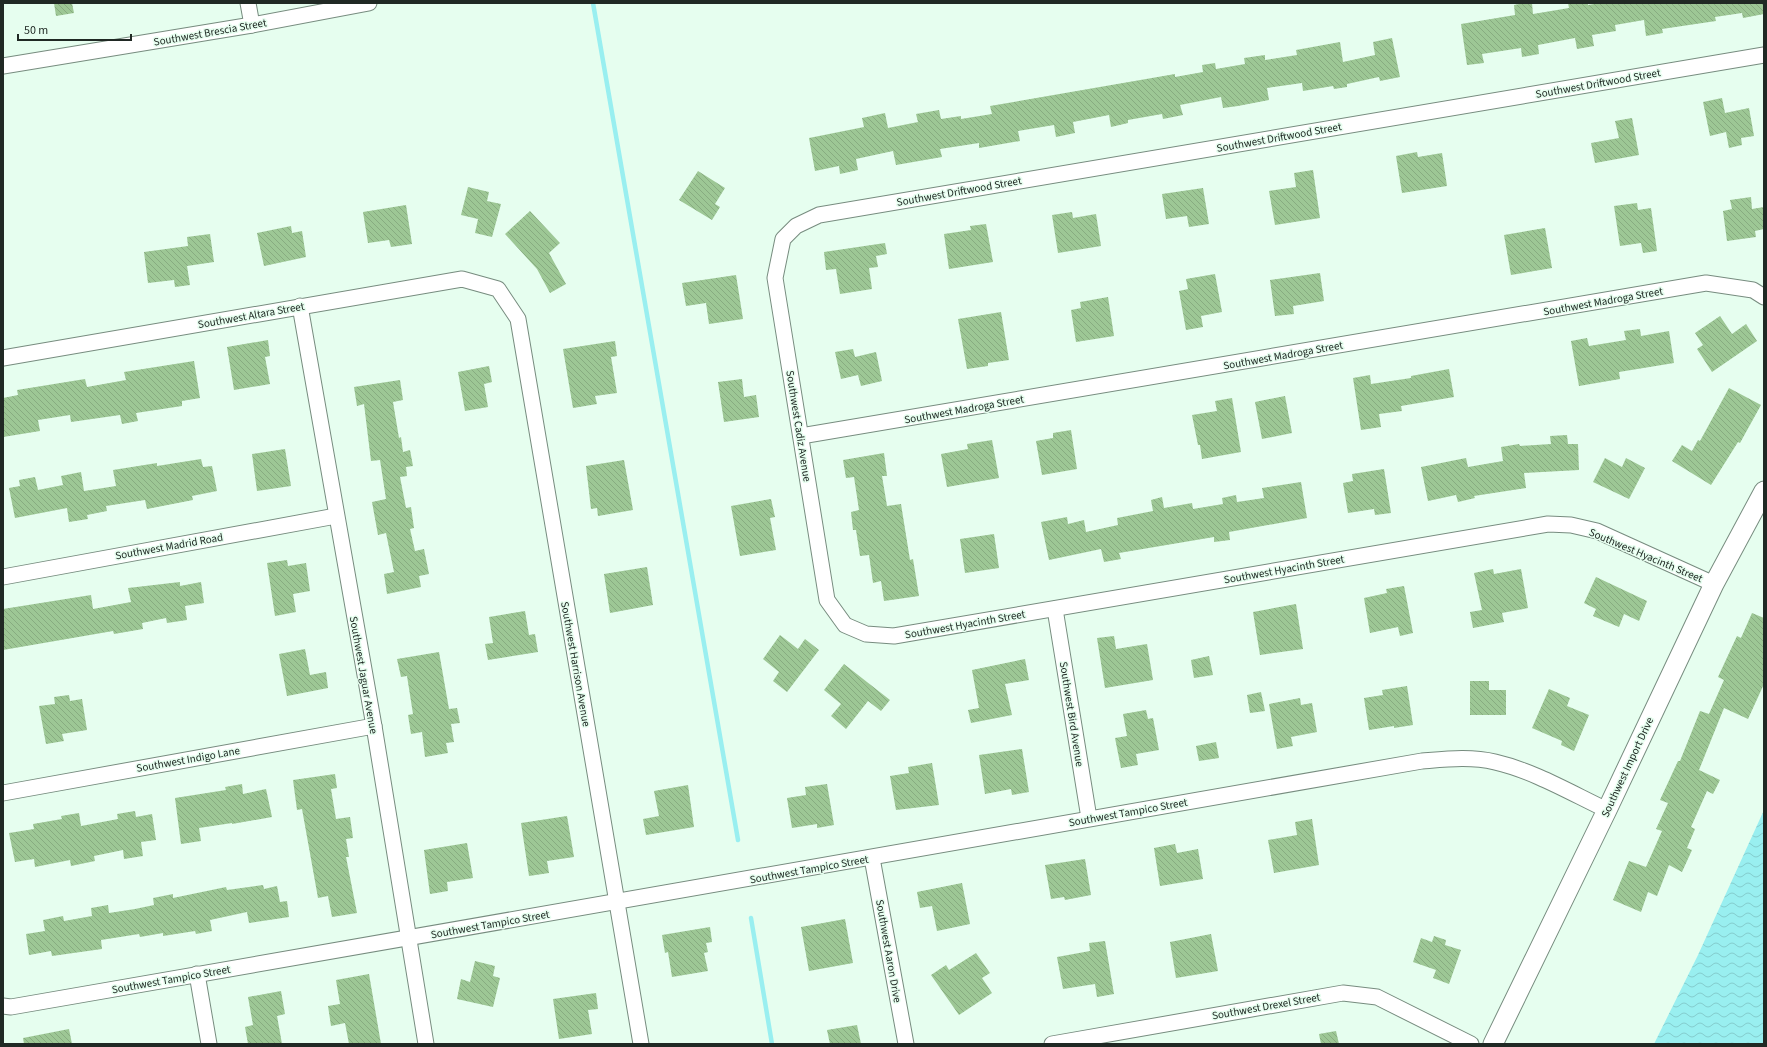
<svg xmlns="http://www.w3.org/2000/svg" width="1767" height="1047" viewBox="0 0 1767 1047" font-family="'Source Sans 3',sans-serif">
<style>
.water{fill:url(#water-waves)}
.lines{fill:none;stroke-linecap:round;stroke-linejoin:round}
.stream{stroke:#99eff0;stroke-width:4.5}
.building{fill:url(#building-back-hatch)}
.minor-casing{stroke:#778c7f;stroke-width:17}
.tertiary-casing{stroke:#778c7f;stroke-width:21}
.minor{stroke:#fff;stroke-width:15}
.tertiary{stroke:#fff;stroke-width:19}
.labels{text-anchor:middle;stroke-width:3;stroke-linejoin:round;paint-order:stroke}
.street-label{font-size:11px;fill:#202924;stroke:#e6feef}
</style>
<defs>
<pattern id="water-waves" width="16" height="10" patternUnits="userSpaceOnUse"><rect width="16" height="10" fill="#99eff0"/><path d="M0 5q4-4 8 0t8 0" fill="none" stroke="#84cdce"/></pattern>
<pattern id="building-back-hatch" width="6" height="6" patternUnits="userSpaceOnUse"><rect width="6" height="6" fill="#9dc795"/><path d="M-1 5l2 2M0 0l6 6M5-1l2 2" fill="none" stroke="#87ab80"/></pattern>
</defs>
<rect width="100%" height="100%" fill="#e6feef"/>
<path class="water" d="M1764 810V1044H1654L1698 955Z"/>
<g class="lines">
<g class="stream">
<path d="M593 3 738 840"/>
<path d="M751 918 772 1044"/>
</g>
</g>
<g class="building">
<path d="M54 3H72L74 13 56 16Z"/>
<path d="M1524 3H1532L1533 14 1569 8 1568 3H1588V5L1600 3H1764V14L1743 18 1742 13 1715 17 1716 21 1662 29 1663 33 1646 36 1644 20 1615 25 1616 31 1592 35 1594 46 1577 49 1575 38 1538 45 1539 54 1522 57 1521 48 1482 54 1484 63 1467 65 1461 24 1515 15 1514 5Z"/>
<path d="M1392 38 1400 77 1380 81 1379 77 1347 84V87L1334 89 1333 86 1303 91 1302 83 1267 88 1269 100 1238 106 1223 108 1221 97 1180 105 1183 115 1163 119 1162 114 1128 120V123L1111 127 1109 115 1073 122 1075 133 1056 137 1054 125 1018 131 1020 141 979 148V143L940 149 942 157 896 165 893 151 856 159 858 170 840 174 839 166 815 171 809 138 864 127 862 118 885 113 888 128 918 122 916 114 939 110 941 119 961 116V119L992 114 990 106 1175 74V77L1203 72 1202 65 1215 63 1216 69 1245 64 1244 58 1265 55V60L1297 55 1296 50 1340 42 1343 62 1375 55 1373 42Z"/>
<path d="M1722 98 1725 113 1749 108 1754 136 1741 138 1742 145 1729 148 1726 132 1710 136 1703 102Z"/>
<path d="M1632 118 1639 155 1595 163 1591 143 1619 138 1615 121Z"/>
<path d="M1417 152 1418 157 1442 153 1447 186 1402 193 1396 156Z"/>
<path d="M1313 170 1320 218 1275 225 1269 191 1296 187 1294 173Z"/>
<path d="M698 171 725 188 715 204 720 207 712 220 679 200Z"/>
<path d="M468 187 489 192 487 201 501 204 492 237 475 233 478 219 461 215Z"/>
<path d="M1203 188 1209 224 1189 227 1187 216 1166 219 1162 194Z"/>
<path d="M1751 197 1752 209 1764 207V229L1755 231 1756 237 1727 241 1723 211 1732 209 1730 200Z"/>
<path d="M1637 203 1638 210 1651 208 1657 251 1643 253 1641 243 1620 246 1614 206Z"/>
<path d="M406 205 412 244 391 247 389 240 368 243 363 212Z"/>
<path d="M530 211 560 243 549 253 566 284 550 293 537 269 505 234Z"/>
<path d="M1072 212 1073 218 1096 214 1101 246 1058 253 1052 215Z"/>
<path d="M986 224 993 262 949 269 944 234 971 230 970 226Z"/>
<path d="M291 226 292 233 302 231 306 257 264 266 257 233Z"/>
<path d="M1545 228 1552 268 1511 275 1504 235Z"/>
<path d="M210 234 214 262 187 266 190 285 175 287 174 280 148 283 144 252 188 246 187 237Z"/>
<path d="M885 243 887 254 876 256 878 267 869 268 872 289 840 294 836 269 826 270 824 252Z"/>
<path d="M1320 273 1324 301 1293 306 1294 314 1275 316 1270 280Z"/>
<path d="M1215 274 1222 312 1201 316 1203 327 1186 330 1179 291 1188 289 1186 279Z"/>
<path d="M736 275 743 319 709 324 706 303 686 306 682 283Z"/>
<path d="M1108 297 1114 336 1076 342 1071 310 1081 308 1080 302Z"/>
<path d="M1001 312 1009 360 988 363V366L967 369 958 319Z"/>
<path d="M1720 316 1732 334 1746 324 1757 341 1712 372 1697 349 1703 345 1695 333Z"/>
<path d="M1640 329 1641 336 1669 331 1674 363 1619 372 1620 379 1579 386 1571 341 1587 338 1589 346 1626 340 1624 331Z"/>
<path d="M268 340 270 356 265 357 270 384 234 390 227 347Z"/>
<path d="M615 341 617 356 611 357 617 393 595 396 597 404 573 408 563 349Z"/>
<path d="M853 349 855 357 876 352 882 381 861 386 858 375 841 379 835 352Z"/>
<path d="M194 361 200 398 182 401V406L136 413 138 421 122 424 120 415 71 422 70 415 38 420 40 431 3 437V398L18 395 17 390 85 379 87 387 126 380 124 372Z"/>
<path d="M489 366 492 382 484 384 488 407 465 411 458 372Z"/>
<path d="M1449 369 1454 397 1401 406 1402 411 1379 414 1381 427 1361 430 1353 378 1370 375 1371 384 1411 378V376Z"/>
<path d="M742 379 744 397 756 395 759 417 724 422 718 382Z"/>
<path d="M400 380 403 400 393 402 399 438 401 437 403 452 410 450 413 466 406 467 407 476 400 477 406 508 411 507 414 528 410 529 415 551 424 549 429 574 419 576 421 587 387 594 384 574 394 572 386 533 378 535 372 502 386 499 380 460 371 461 364 404 357 406 354 387Z"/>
<path d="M1729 388 1761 405 1740 443 1738 442 1711 485 1672 461 1682 445 1692 451 1698 440 1700 441Z"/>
<path d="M1285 396 1292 433 1262 439 1255 402Z"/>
<path d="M1232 398 1241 452 1202 459 1200 445H1198L1192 415 1217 411 1215 401Z"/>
<path d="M1071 430 1077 469 1042 475 1036 441 1053 438V433Z"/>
<path d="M1567 435 1568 444H1578L1579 470 1524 473 1526 488 1474 496 1475 498 1458 502 1456 495 1428 501 1421 467 1466 458 1468 467 1503 461 1501 447 1519 444 1520 446 1551 444 1550 436Z"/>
<path d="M992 440 999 478 947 487 941 454 968 449 967 444Z"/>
<path d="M285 449 291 486 257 491 252 454Z"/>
<path d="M884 453 887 476H882L887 506 901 504 910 560 913 559 919 596 884 601 881 581 873 583 869 555 860 556 856 530H853L851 512 859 510 854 477 846 478 843 460Z"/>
<path d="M1605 458 1622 467 1626 458 1645 468 1629 499 1593 482Z"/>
<path d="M201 459 203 467 212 466 217 491 192 496 193 500 147 509 145 500 106 506 107 511 87 515 88 519 69 522 67 508 15 518 9 488 20 486 19 480 35 477 38 490 63 485 61 476 81 472 84 491 116 486 113 470 157 463V466Z"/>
<path d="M624 460 633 510 598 516 597 508 591 509 586 466Z"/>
<path d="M1384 469 1391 513 1375 515 1374 509 1348 513 1343 483 1353 481 1352 474Z"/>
<path d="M1301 482 1307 518 1229 532 1230 540 1214 542V537L1119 553 1121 559 1104 562 1101 549 1049 560 1041 522 1067 517 1068 524 1084 520 1086 532 1118 525 1117 518 1153 511 1151 500 1162 497 1164 508 1192 503 1193 509 1223 504 1222 498 1236 495 1237 502 1264 498 1262 488Z"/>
<path d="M771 499 775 517 770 518 776 550 740 556 731 506Z"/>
<path d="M994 534 999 568 965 573 960 539Z"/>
<path d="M287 560 288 566 306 563 310 591 293 594 296 612 275 616 267 563Z"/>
<path d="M647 567 653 605 610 613 604 574Z"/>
<path d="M1493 569 1494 574 1521 569 1528 608 1502 613 1504 622 1473 628 1470 612 1482 610 1474 573Z"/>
<path d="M1596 577 1647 601 1639 621 1624 614 1619 627 1593 616 1596 609 1584 603Z"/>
<path d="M180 582V586L201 582 204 603 185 606 187 620 167 623 166 618 142 623 143 629 114 634 113 631 3 650V609L91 595 93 609 131 602 128 588Z"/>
<path d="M1404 586 1413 633 1400 636 1398 627 1370 633 1364 598 1387 593 1386 589Z"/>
<path d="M1296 604 1303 649 1260 655 1253 612Z"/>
<path d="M525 611 529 635 535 634 538 652 488 660 485 644 493 643 489 617Z"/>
<path d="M1752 613 1764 618V684L1748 719 1724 708 1699 770 1720 780 1713 794 1707 791 1691 827 1695 829 1687 848 1692 850 1682 872 1669 865 1657 896 1648 892 1641 912 1613 900 1629 861 1646 867 1662 831 1656 829 1668 803 1660 800 1678 761H1680L1700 711 1709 714 1724 680 1718 677 1737 636 1741 638Z"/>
<path d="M780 635 798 649 805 639 819 650 787 692 773 681 779 672 763 659Z"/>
<path d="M1114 636 1116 649 1147 644 1153 680 1105 688 1097 638Z"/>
<path d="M305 649 310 675 326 672 328 688 287 696 279 654Z"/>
<path d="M439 652 449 709 457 708 460 723 451 724 454 742 446 743 448 753 425 757 422 732 411 734 408 715 413 714 407 676 401 677 397 659Z"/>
<path d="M1209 656 1213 675 1194 678 1191 660Z"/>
<path d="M1025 659 1029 680 1005 684 1012 715 971 723 968 710 979 708 972 670Z"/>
<path d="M844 664 890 700 881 711 868 701 846 729 831 716 841 704 824 690Z"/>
<path d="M1470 681H1489V690H1506V715H1470Z"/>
<path d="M1407 686 1413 725 1394 728V726L1369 730 1364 698 1383 695 1382 690Z"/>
<path d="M1549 689 1570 698 1567 706 1589 715 1574 751 1561 745 1562 741 1532 728Z"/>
<path d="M1261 692 1265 711 1250 713 1247 695Z"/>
<path d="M69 695 70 701 82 699 87 730 62 734 64 741 46 744 39 706 55 704 54 697Z"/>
<path d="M1300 698 1301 705 1312 703 1317 732 1291 737 1293 746 1277 749 1269 704Z"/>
<path d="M1146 710 1148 719 1153 718 1159 750 1136 754 1138 765 1121 768 1115 738 1127 736 1123 714Z"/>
<path d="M1216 742 1219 758 1199 761 1196 746Z"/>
<path d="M1022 749 1029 792 1012 795 1011 789 985 794 979 755Z"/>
<path d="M932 763 939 805 896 810 890 776 909 773 908 767Z"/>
<path d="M335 774 337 788 331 789 336 819 350 817 353 838 346 839 349 857H346L357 913 332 917 328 896 318 898 302 809 297 810 293 780Z"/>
<path d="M242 784 243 794 266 789 272 817 232 824V823L199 828 201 841 181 844 175 798 226 790 225 787Z"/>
<path d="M827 784 834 825 817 828V824L792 828 787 798 806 795 805 787Z"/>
<path d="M688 785 694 827 646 835 643 819 659 816 654 791Z"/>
<path d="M135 811 136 817 152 814 156 840 141 842 143 856 124 859 123 850 94 856 95 861 71 866 70 860 35 867 34 859 15 862 9 833 34 829 33 824 62 819 61 816 79 813 81 826 118 819 117 814Z"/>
<path d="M567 816 574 857 547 861 549 873 529 876 521 823Z"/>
<path d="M1312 819 1319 865 1274 873 1268 840 1297 835 1295 822Z"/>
<path d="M467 843 473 878 447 882 448 891 430 894 424 850Z"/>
<path d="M1175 844 1177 853 1198 849 1203 879 1160 886 1154 848Z"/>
<path d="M1085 859 1091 895 1065 900 1064 897 1051 899 1045 865Z"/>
<path d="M962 883 970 924 937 931 932 906 920 908 917 892Z"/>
<path d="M263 885 264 889 277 886 280 902 287 901 289 917 249 923 247 912 210 920 212 931 196 934 195 931 163 936V933L140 937 139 934 101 940 102 949 52 956 51 951 29 955 26 934 45 931 43 920 63 916 64 921 92 916 91 908 108 905 109 913 135 909 154 905 153 898 173 894V898L226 887 227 890Z"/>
<path d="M845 919 853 963 809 971 801 927Z"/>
<path d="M710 927 712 942 706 943 708 952 704 953 708 971 672 977 668 952 665 953 662 935Z"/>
<path d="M1211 934 1218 971 1176 978 1170 942Z"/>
<path d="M1434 936 1446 940 1445 945 1461 950 1449 984 1433 978 1436 970 1413 962 1421 938 1432 942Z"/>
<path d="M1105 941 1114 994 1097 997 1095 984 1063 989 1057 957 1090 951 1089 943Z"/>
<path d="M976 953 990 973 982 978 992 993 959 1015 931 975 946 965 949 970Z"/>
<path d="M475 961 495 966 493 976 500 978 493 1007 457 999 461 979 470 982Z"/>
<path d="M369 974 381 1044H349L345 1023 331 1026 328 1006 340 1004 336 980Z"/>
<path d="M281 991 285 1014 277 1016 282 1044H248L245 1027 253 1025 248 997Z"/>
<path d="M596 993 598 1009 588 1010 592 1034 559 1039 553 999Z"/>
<path d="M857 1025 861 1044H830L827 1030Z"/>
<path d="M69 1029 72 1044H24L23 1038Z"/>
<path d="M1336 1031 1339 1044H1321L1319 1034Z"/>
</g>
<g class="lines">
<g class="minor-casing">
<g id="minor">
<path d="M248 3 252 25"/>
<path d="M3 66 252 25 369 3"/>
<path d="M300 306 374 726 426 1044"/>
<path d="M3 358 462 279 498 289 518 319 641 1044"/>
<path d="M801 436 1706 283 1753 290 1764 297"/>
<path d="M3 577 336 516"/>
<path d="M1714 584 1597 531 1571 525 1548 524 894 636 866 634 845 625 827 600 775 278 783 239 796 226 819 215 1764 55"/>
<path d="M1055 609 1089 818"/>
<path d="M3 793 374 726"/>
<path d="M872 858 906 1044"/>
<path d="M197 974 209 1044"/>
<path d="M3 1006 11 1007 1422 761C1446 759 1471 756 1495 762 1534 771 1571 793 1607 810"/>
<path d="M1052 1044 1343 993 1377 997 1471 1044"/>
</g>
</g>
<g class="tertiary-casing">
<path id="tertiary" d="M1493 1044 1607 810 1714 584 1764 491"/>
</g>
<use href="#minor" class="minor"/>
<use href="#tertiary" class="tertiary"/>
</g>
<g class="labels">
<g class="street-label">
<text transform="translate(210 32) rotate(-10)" y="4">Southwest Brescia Street</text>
<text transform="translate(1598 83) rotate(-10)" y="4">Southwest Driftwood Street</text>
<text transform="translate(1279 137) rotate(-10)" y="4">Southwest Driftwood Street</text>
<text transform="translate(959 191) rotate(-10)" y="4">Southwest Driftwood Street</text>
<text transform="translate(1603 301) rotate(-10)" y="4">Southwest Madroga Street</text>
<text transform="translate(251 315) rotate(-10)" y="4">Southwest Altara Street</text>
<text transform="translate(1283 355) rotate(-10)" y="4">Southwest Madroga Street</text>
<text transform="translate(964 409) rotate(-10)" y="4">Southwest Madroga Street</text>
<text transform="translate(799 426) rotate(81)" y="4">Southwest Cadiz Avenue</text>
<text transform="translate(169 546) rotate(-10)" y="4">Southwest Madrid Road</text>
<text transform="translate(1646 555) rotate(23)" y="4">Southwest Hyacinth Street</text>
<text transform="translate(1284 569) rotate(-10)" y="4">Southwest Hyacinth Street</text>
<text transform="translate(965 624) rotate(-10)" y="4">Southwest Hyacinth Street</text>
<text transform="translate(576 664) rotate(80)" y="4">Southwest Harrison Avenue</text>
<text transform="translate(364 675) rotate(80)" y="4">Southwest Jaguar Avenue</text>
<text transform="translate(1072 714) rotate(81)" y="4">Southwest Bird Avenue</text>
<text transform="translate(188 759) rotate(-10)" y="4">Southwest Indigo Lane</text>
<text transform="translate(1627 767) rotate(-65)" y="4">Southwest Import Drive</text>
<text transform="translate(1128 812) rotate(-10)" y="4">Southwest Tampico Street</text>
<text transform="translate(809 869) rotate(-10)" y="4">Southwest Tampico Street</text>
<text transform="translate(490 924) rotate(-10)" y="4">Southwest Tampico Street</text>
<text transform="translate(889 951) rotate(80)" y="4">Southwest Aaron Drive</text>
<text transform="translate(171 979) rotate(-10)" y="4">Southwest Tampico Street</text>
<text transform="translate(1266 1006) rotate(-10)" y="4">Southwest Drexel Street</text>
</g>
</g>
<rect width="1767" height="1047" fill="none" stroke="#202924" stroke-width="8"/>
<path d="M18 34v6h113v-6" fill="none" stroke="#202924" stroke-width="2"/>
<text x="24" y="34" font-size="12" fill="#202924" stroke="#e6feef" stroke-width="3" paint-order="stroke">50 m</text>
</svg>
